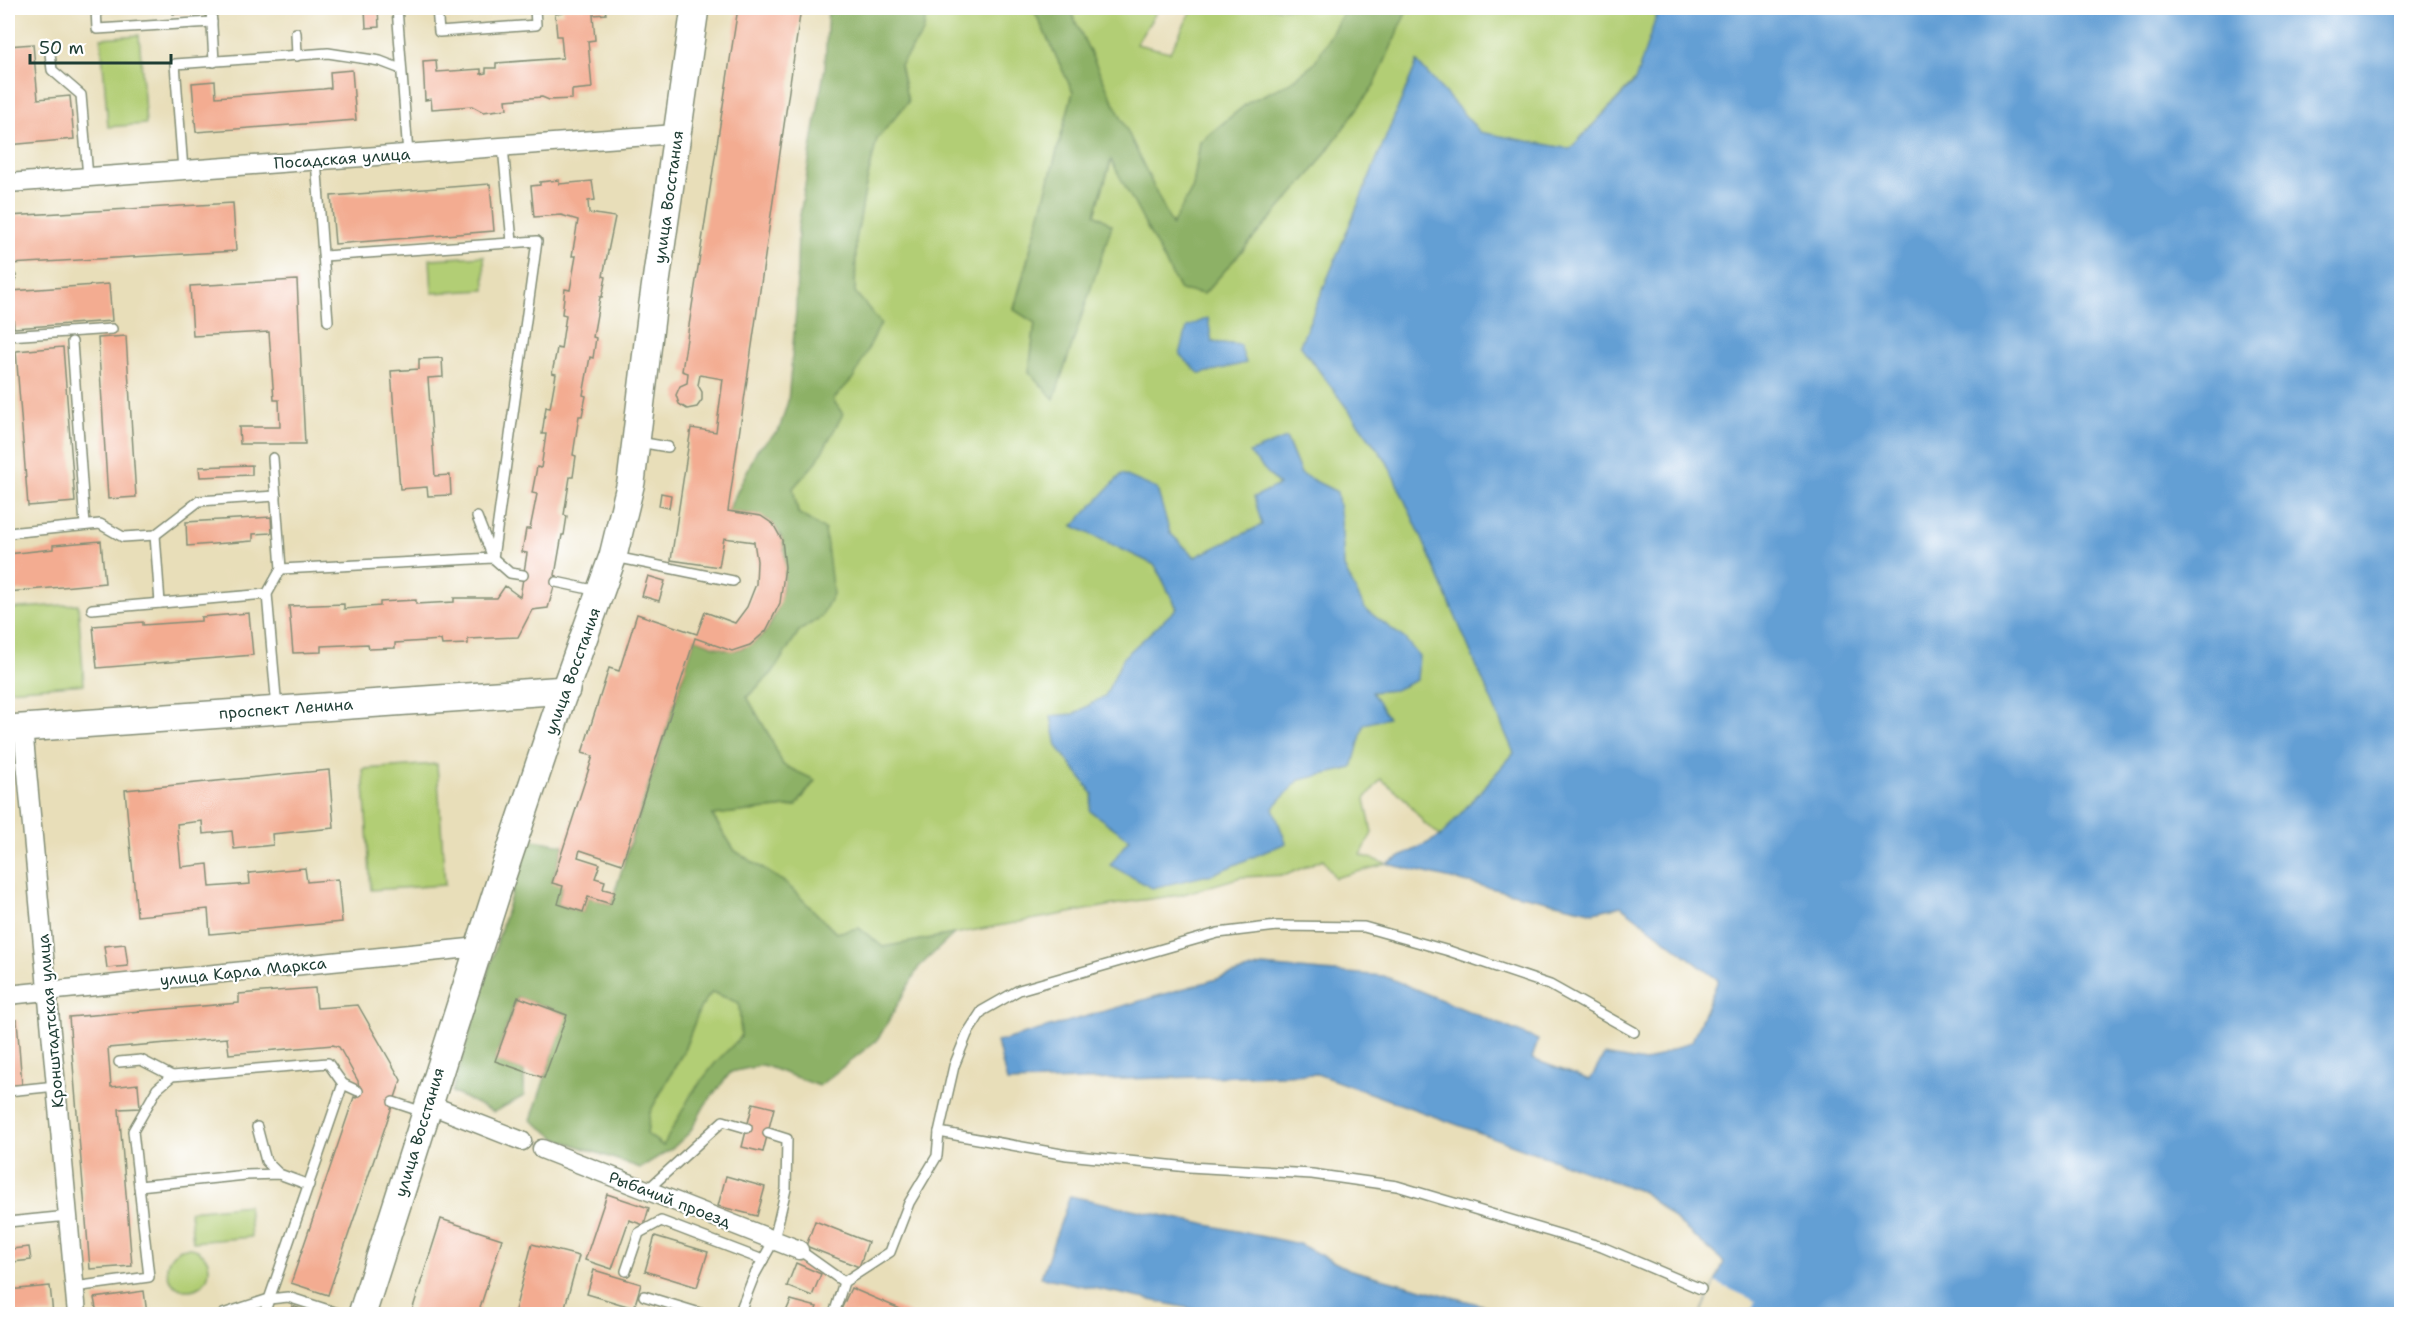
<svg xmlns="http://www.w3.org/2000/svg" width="2409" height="1322" viewBox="0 0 2409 1322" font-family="'Shantell Sans',sans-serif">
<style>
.green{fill:#b2ce75;stroke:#688654;stroke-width:1.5;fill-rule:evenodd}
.forest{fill:#8db166;stroke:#56774d;stroke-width:1.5;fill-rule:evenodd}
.water{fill:#639fd4;stroke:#416e84;stroke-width:1.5}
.pier{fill:#e8deb9}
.building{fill:#f3ac91}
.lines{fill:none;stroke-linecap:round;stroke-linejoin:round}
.lane-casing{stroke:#848e76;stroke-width:12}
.street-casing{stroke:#848e76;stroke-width:21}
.secondary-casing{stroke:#848e76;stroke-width:30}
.lane{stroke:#fff;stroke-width:9}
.street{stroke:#fff;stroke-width:18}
.secondary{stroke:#fff;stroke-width:27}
.labels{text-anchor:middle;stroke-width:4.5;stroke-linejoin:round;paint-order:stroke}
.street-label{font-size:16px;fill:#1f3d34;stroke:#fff}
</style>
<rect width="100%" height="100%" fill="#fff"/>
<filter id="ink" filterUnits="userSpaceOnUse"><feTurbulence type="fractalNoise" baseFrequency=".0167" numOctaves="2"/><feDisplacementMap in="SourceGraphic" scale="12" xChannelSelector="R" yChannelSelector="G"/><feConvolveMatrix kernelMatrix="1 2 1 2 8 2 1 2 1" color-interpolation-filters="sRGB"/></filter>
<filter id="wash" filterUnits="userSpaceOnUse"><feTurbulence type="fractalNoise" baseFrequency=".008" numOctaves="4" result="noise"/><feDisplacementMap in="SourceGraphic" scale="24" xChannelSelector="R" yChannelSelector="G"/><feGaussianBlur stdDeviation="1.35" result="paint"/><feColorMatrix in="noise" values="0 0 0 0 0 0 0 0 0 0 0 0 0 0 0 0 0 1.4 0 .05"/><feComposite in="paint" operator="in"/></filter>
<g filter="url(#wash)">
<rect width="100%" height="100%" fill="#e8deb9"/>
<g class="green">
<path d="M927 8H1033L1073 92 1014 309 1035 323 1029 372 1095 214 1112 159 1180 290 1204 294 1311 173 1375 84 1408 8H2401L1634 81 1570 149 1480 133 1417 62 1300 345 1387 462 1421 536 1514 753 1441 836 1425 824 1404 798 1381 779 1365 799 1372 833 1361 855 1387 864 1335 878 1323 859 1286 875 1241 877 1180 895 1135 901 883 947 859 928 836 933 786 883 735 851 712 815 796 806 815 781 783 765 769 735 747 697 772 673 799 631 821 617 793 488 817 461 832 400 854 377 856 240 866 185 877 139 908 102 900 65 923 33ZM1212 342 1239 345 1246 363 1200 374ZM1287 439 1301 474 1337 492 1341 519 1344 567 1365 609 1405 639 1395 690 1372 691 1352 768 1299 780 1273 808 1286 843 1130 839 1090 811 1093 794 1057 746 1051 716 1074 714 1105 696 1124 657 1177 609 1155 565 1073 525 1157 489 1170 533 1195 557 1262 525 1279 485Z"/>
<path d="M1069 8H1159L1136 44 1170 52 1193 8H1346L1314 64 1289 83 1249 102 1200 142 1193 187 1172 226Z"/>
<path d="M139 35 146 124 108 127 101 38Z"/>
<path d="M484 256 485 290 432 293 430 259Z"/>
<path d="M78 604 84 684 8 690V609Z"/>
<path d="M437 764 445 885 371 890 363 769Z"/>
<path d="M712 992 739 1003 741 1037C708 1070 683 1104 664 1146L647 1134 650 1112 684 1051 700 1008Z"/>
<path d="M248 1205 251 1237 193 1242 190 1211Z"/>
<circle cx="188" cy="1269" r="21"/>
</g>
<g class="forest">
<path d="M828 8H927L923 33 900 65 908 102 877 139 866 185 856 240 855 292 881 323 854 377 833 400 843 414 817 461 793 488 798 513 825 530 833 594 821 617 799 631 772 673 747 697 769 735 783 765 815 780 796 806 712 815 735 851 786 883 836 933 859 928 883 947 954 934 919 967 878 1039 819 1086 763 1065 731 1072 705 1105 690 1132 673 1148 640 1168 558 1139 531 1120 566 1014 517 997 495 1060 524 1071V1096L494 1112 452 1092 528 839 564 845 552 882 563 886 558 904 583 912 588 897 611 904 695 638C706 642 724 652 735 650 747 647 758 641 766 631 783 607 796 544 771 523 759 513 743 513 728 511L757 450 779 430 788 401 796 311 798 227 825 66ZM712 992 739 1003 741 1037 716 1062 692 1093 663 1146 647 1134 650 1112 684 1050 700 1008Z"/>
<path d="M1033 8H1069L1172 225 1193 187 1200 142 1249 102 1289 83 1314 64 1346 8H1354L1365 12 1366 8H1408L1375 84 1311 173 1204 294 1180 290 1111 160 1095 214 1112 225 1054 399 1029 372 1035 323 1014 310 1073 92Z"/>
</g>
<g class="water">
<path d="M1659 8H2401V1314H1701L1724 1262 1643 1192 1317 1074 1007 1082 997 1042 1262 966 1384 976 1538 1040 1532 1059 1590 1080 1604 1055 1645 1062 1692 1041 1718 980 1621 906 1594 912 1387 864 1441 836 1514 753 1421 536 1387 462 1300 345 1417 62 1480 132 1570 149 1635 81Z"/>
<path d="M1208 318 1212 342 1240 345 1246 363 1200 374 1180 355 1187 327Z"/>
<path d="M1286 438 1301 474 1337 492 1341 519 1344 567 1365 609 1405 639 1419 656 1417 680 1395 690 1372 692 1388 718 1364 724 1352 768 1299 780 1273 808 1286 843 1213 874 1152 888 1110 865 1129 839 1090 811 1093 794 1057 746 1051 716 1074 714 1105 696 1124 657 1177 608 1155 565 1073 526 1122 474 1157 489 1170 533 1195 557 1262 525 1254 497 1279 485 1249 453Z"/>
<path d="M1070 1196 1299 1244 1348 1269 1515 1314H1258L1207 1312 1041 1277Z"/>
</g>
<path class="pier" d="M1715 1282 1756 1301 1749 1314 1702 1313Z"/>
<g id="blocks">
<g class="building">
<path d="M173 8H192L193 13 173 14Z"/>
<path d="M378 8 379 27 366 28 365 9Z"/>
<path d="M563 8H605L606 14 593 15 595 40 588 41 592 88 572 90V99L549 100 542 97 506 100 507 109 483 112 472 106 432 109 431 99 425 100 423 61 436 60 437 72 481 69V74L486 73V68H496V63L563 58 561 36H557L555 14 563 13Z"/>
<path d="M738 8H801L728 511 761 516 773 524 782 540 785 567 780 603 766 631 750 645 732 651 695 638 622 864 580 850 578 857 600 864 595 878 605 881 603 889 615 892 611 904 588 897 583 912 558 904 563 886 552 883 593 756 582 753 609 668 619 671 637 614 697 634 705 612 735 623 747 607 756 584 757 561 754 542 724 538 719 567 671 560 691 428 716 432 723 379 700 375 698 385 702 392V400L697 407 687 409 679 404 676 395 680 386 687 383 688 373 682 371Z"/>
<path d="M33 44 38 99 70 96 74 139 8 145V46Z"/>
<path d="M352 70 356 120 196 132 192 83 215 81 216 97 323 89 331 88 330 72Z"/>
<path d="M559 180V184L592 181 595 200 588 201 589 213 615 217 603 276 606 277 602 297H600L593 337 596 338 593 358 590 357 583 395 586 396 582 416H579L573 455 576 456 573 477H570L564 515 567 516 564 535H562L555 575 557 576 548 608 532 610 518 637 468 639V644L442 645 441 640 395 643V648L369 649 368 644 321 646V652L293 653 289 606 344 604V609L380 606V602L416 600V604L454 602V598H497L505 586 520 597 527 553 522 552 526 529H530L537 494 532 493 537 467 541 468 546 434H542L546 407 550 408 556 374 552 373 556 354 557 348 561 349 566 315 562 314 565 289 570 290 576 256H572L578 220 561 215 534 217 531 186 540 185V182Z"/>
<path d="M490 184 494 231 335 244 331 196Z"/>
<path d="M233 203 236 251 10 264 8 216Z"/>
<path d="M297 280 305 444H240L239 427H280L279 400H274L269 332 193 336 190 286Z"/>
<path d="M109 284 112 321 14 328 11 291Z"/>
<path d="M126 336 136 497 108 499 98 338Z"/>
<path d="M63 347 75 502 28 506 16 351Z"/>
<path d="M442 358 443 377 428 378 435 476 450 475 451 495 428 496 427 487 400 489 391 371 419 369V359Z"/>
<path d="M252 465V475L200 477 199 467Z"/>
<path d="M661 493 671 495 669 508 659 506Z"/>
<path d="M271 517 272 533 253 534V541L187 546 186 522Z"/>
<path d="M101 541 105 583 8 592V554L53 549V545Z"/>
<path d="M648 576 665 581 659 601 642 596Z"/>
<path d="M249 613 253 655 97 668 93 626 143 622V625L201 621V617Z"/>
<path d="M329 770 334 828 272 834 273 845 234 849 232 831 203 834 202 821 177 824 181 867 208 864 210 887 250 884 249 873 305 868 307 882 338 879 342 922 210 934 208 909 137 916 125 790Z"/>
<path d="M125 944 128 966 107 968 104 946Z"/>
<path d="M315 988 317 1008 358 1005 401 1080 328 1295 291 1283 354 1097 356 1098 359 1088 358 1081 339 1047 333 1045 229 1054 227 1038 108 1048 111 1087 138 1084 140 1108 119 1109 132 1266 90 1269 69 1017 239 1003V994Z"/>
<path d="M518 997 567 1015 544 1078 495 1061Z"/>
<path d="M8 1020H17L22 1085 8 1086Z"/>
<path d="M753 1103 774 1108 763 1152 742 1147Z"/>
<path d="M726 1176 765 1187 757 1216 718 1206Z"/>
<path d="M607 1194 649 1208 644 1225 629 1220 612 1269 585 1260Z"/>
<path d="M441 1219 502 1239 478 1314H411Z"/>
<path d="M815 1221 868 1242 859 1267 806 1246Z"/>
<path d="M655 1236 708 1252 697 1287 645 1271Z"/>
<path d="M532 1244 579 1256 563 1314H514Z"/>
<path d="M29 1247 31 1260 13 1262 12 1249Z"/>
<path d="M796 1263 821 1274 812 1296 787 1286Z"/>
<path d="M594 1270 641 1284 634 1308 587 1294Z"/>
<path d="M50 1286 53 1314H8V1290Z"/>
<path d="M851 1288 912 1314H839Z"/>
<path d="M144 1291 147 1314H97L94 1298Z"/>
<path d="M791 1300 817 1307 814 1314H785Z"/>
<path d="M292 1306 307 1311 306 1314H289Z"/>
</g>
</g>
</g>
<g filter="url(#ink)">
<use href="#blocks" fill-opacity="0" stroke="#848e76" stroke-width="1.5"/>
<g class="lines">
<g class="lane-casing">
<g id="lane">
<path d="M96 8 97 29 212 22"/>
<path d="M211 8 214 62"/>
<path d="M397 8 408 154"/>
<path d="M437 8 439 32 536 25 535 8"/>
<path d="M296 33 297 56"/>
<path d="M50 53 52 70 81 95 88 177"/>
<path d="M503 147 512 242"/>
<path d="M316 160 328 321"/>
<path d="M183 170 175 64 328 53 380 61 401 69"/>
<path d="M324 256 537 241 493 558"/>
<path d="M8 278 11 277"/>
<path d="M8 336 112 329"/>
<path d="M72 342 85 525"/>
<path d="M639 442 668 447"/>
<path d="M273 458 281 569 267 594 277 709"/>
<path d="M477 517 492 555"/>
<path d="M8 533 100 524 123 537 155 535 199 501 276 496"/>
<path d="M155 535 160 603"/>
<path d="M615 557 733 581"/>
<path d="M281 569 493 558 510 573 523 575"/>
<path d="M556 582 598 591"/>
<path d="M92 609 267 594"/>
<path d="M1634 1032 1550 985 1449 951 1364 927 1277 926 1218 933 1019 990 982 1011 967 1034 954 1066 939 1132 1067 1155 1189 1167 1312 1174 1397 1186 1602 1247 1701 1289"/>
<path d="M119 1062 141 1060 172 1076"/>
<path d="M8 1091 56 1086"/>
<path d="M393 1102 423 1112"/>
<path d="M257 1127 266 1161 279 1174"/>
<path d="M139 1186 246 1175 279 1174 309 1185"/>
<path d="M647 1190 723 1121 747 1128"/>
<path d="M8 1222 68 1216"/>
<path d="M799 1250 844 1282"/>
<path d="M626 1271 639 1233 661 1221 763 1260"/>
<path d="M74 1287 149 1277 133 1131 157 1089 172 1076 328 1063 343 1084 358 1091"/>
<path d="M644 1296 703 1314"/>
<path d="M223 1314 269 1299 288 1297 341 1314"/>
<path d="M264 1314 343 1084"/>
<path d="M739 1314 754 1276 774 1240 786 1189 787 1139 768 1133"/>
<path d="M834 1314 844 1282 890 1252 909 1203 937 1156 939 1132"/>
</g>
</g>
<g class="street-casing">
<g id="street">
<path d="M8 183 676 134"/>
<path d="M23 728 77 1314"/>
<path d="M8 995 479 947"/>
<path d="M428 1104 522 1141"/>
<path d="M542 1149 799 1250"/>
</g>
</g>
<g class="secondary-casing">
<g id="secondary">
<path d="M8 729 566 690"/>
<path d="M362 1314 498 888 559 706 613 556 631 482 652 310 695 8"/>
</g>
</g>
<use href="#lane" class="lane"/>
<use href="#street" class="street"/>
<use href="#secondary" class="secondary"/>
</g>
</g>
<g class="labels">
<g class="street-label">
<text transform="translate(342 158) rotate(-4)" y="6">Посадская улица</text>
<text transform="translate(668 197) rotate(-82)" y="6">улица Восстания</text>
<text transform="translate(572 671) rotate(-70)" y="6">улица Восстания</text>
<text transform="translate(286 708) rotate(-4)" y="6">проспект Ленина</text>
<text transform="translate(243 971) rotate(-6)" y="6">улица Карла Маркса</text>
<text transform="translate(50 1021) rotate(-95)" y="6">Кронштадтская улица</text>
<text transform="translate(419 1132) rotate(-73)" y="6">улица Восстания</text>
<text transform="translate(670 1199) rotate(21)" y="6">Рыбачий проезд</text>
</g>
</g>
<rect width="2409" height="1322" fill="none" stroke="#fff" stroke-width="30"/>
<path d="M30 54v9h141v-9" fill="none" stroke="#1f3d34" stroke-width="3"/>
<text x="39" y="54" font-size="18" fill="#1f3d34" stroke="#ffffff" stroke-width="4.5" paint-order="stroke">50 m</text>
</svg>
